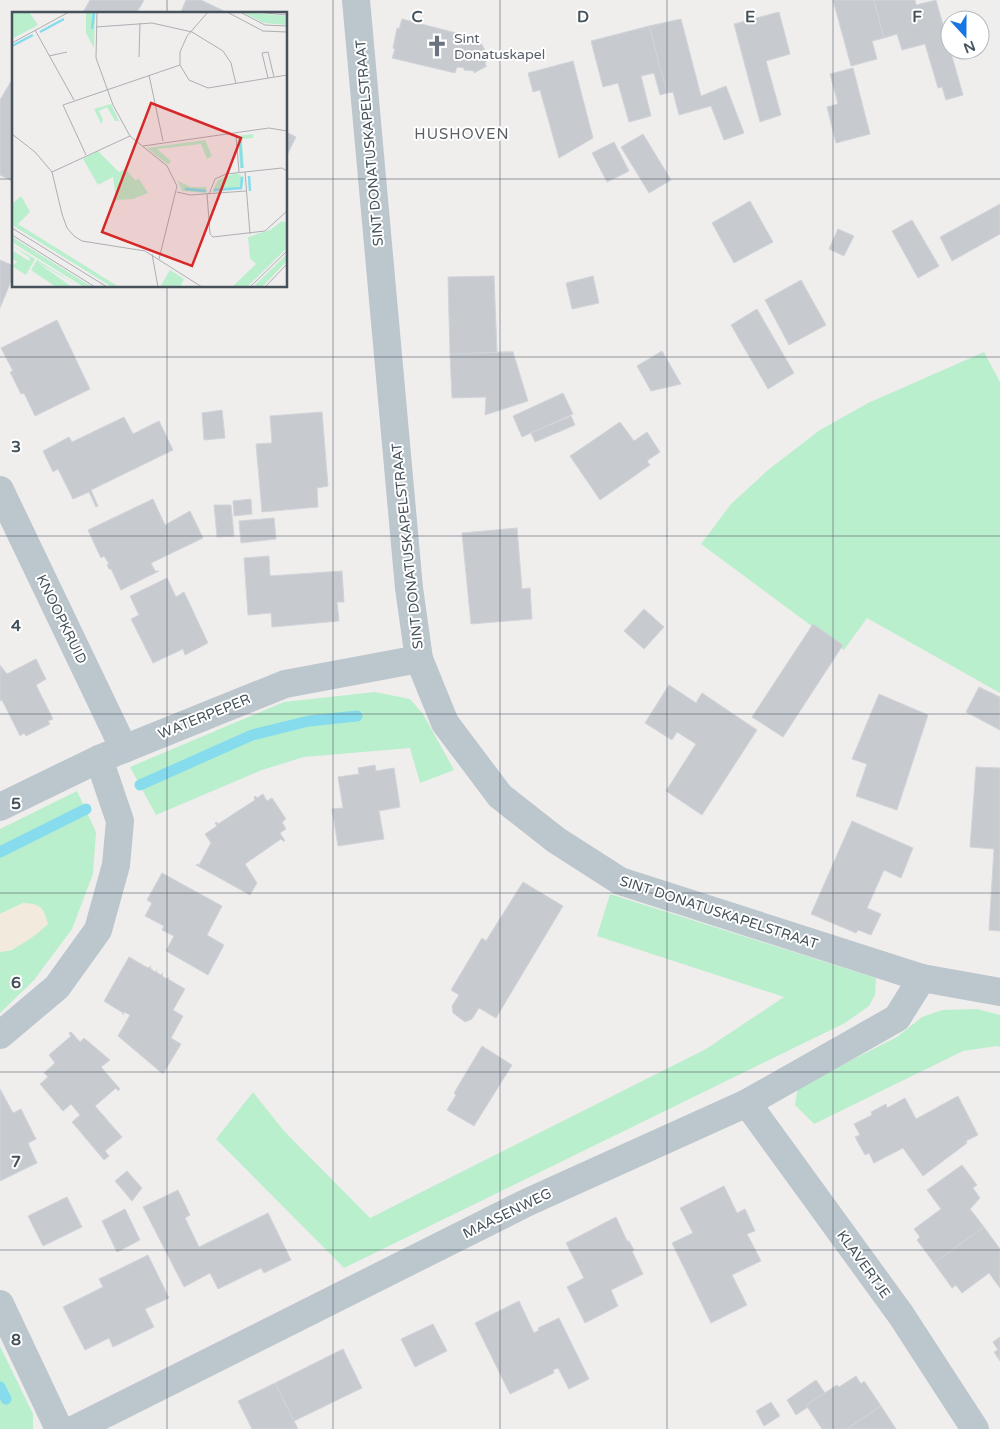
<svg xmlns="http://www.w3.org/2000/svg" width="1000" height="1429" viewBox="0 0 1000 1429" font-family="'Varela Round',sans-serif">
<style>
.green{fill:#baefcd}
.sand{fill:#f2ebdd}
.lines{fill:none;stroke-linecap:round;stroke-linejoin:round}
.stream{stroke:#86dced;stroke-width:11}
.building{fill:#c7cbd0;stroke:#d1d4d9}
.minor{stroke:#bbc6cd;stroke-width:28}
.grid{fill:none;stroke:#45525b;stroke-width:1;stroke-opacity:0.55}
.labels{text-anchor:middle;stroke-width:4;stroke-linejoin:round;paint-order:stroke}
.worship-label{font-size:14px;fill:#5b616d;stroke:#fff;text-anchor:start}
.street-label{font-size:14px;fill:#45525b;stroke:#fff}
.neighbourhood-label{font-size:15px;letter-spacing:1px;fill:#5a5e62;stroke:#fff}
.inset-river{fill:none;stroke:#86dced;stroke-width:2.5}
.inset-road{fill:none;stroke:#acafb3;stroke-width:1}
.view{fill:#d62828;fill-opacity:0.15;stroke:#d62828;stroke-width:2.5}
.inset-edge{fill:none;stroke:#45525b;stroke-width:2.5}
.grid-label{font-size:16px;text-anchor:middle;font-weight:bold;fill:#45525b;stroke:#fff;stroke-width:4;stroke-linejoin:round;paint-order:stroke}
</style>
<rect width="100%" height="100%" fill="#f0eded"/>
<g class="green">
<path d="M984 352 1000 382V693L867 618 844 650 701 544 731 504 768 470 820 430 868 403Z"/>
<path d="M375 692 410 699 423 714 454 770 420 783 410 748 304 757 262 770 156 815 130 767 284 702Z"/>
<path d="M77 791 96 832 93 874 72 929 34 980 0 1013V952L12 950 39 932 23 903 0 914V829Z"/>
<path d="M610 894 876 978 875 995 869 1006 845 1023 344 1268 216 1139 253 1092 284 1131 370 1218 706 1049 784 997 597 936Z"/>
<path d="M977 1009 1000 1015V1047L997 1046 963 1051 814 1124 795 1105 798 1087 897 1037 922 1017 942 1010Z"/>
<path d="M0 1346 33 1414V1429H0Z"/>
</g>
<path class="sand" d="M24 903C41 904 43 907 48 924 34 937 18 949 0 952V914Z"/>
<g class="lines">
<g class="stream">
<path d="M140 785 252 735 309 721 357 716"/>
<path d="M0 852 86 809"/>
<path d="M0 1387 6 1399"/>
</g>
</g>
<g class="building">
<path d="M90 0H144L136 14H82Z"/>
<path d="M186 0H201L226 12 225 14H180Z"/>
<path d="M833 0H874L884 38 872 41 877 59 851 66Z"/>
<path d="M874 0H915L916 5 936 0 963 95 946 100 942 87 938 88 925 44 902 50 897 34 884 38Z"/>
<path d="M779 12 790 54 766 61 781 115 760 122 734 24Z"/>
<path d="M402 19 464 35V42L471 43V41H473V44L480 45 481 43 487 54 489 53 485 64 487 66 474 73V71L464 70V68L457 67 455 73 392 58 395 49 393 48 397 28 399 29Z"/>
<path d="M681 19 701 96 726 86 744 133 724 140 711 106 679 115 673 92 667 93 649 26Z"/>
<path d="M649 26 667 93 660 95 654 73 641 76 651 116 629 122 618 83 603 87 591 41Z"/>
<path d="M573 61 593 138 559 158 540 90 533 92 528 73Z"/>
<path d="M853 68 870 134 836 143 827 107 838 104 830 74Z"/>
<path d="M14 76V182L0 175V100Z"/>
<path d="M286 132 296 137 286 157Z"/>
<path d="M643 134 671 180 649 193 621 147Z"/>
<path d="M614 142 629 171 607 182 592 153Z"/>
<path d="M750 201 773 242 734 263 712 223Z"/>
<path d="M1000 204V234L952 261 940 237Z"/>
<path d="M912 220 939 266 918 278 892 231Z"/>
<path d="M838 229 854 236 844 256 829 249Z"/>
<path d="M0 260 14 266V274L0 308Z"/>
<path d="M494 276 497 352H513L450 354 448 277Z"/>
<path d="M593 276 599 303 572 309 566 283Z"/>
<path d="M801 280 826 325 789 345 765 300Z"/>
<path d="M757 309 794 373 768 389 731 325Z"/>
<path d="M57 320 90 389 35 416 24 393 21 394 10 372 13 371 1 348Z"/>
<path d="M662 351 681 384 651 391 637 366Z"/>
<path d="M513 352 528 401 485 415 486 397 452 398 450 354Z"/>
<path d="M563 393 573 414 522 437 513 416Z"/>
<path d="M222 410 225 438 204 440 202 413Z"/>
<path d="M322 412 328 486 317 488 318 507 262 512 256 444 272 443 270 416Z"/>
<path d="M571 416 575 425 535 442 531 433Z"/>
<path d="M124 417 133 434 159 421 173 450 91 490 98 506 96 507 89 492 73 499 58 469 53 472 43 451 69 437 72 442Z"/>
<path d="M620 422 634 441 647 432 660 452 647 461 650 465 600 500 570 456Z"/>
<path d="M153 499 165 525 190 511 203 538 151 563 155 571H159L121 590 111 569H109L107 565 109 564 104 556 101 558 88 530Z"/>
<path d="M251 499 252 514 234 516 233 501Z"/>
<path d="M214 505H231L234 536 217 537Z"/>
<path d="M274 518 276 539 241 543 239 521Z"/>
<path d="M517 528 522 589 530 588 532 619 471 624 462 533Z"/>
<path d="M269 556 270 576 342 571 344 602H337L339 621 272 627 271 613 248 615 244 558Z"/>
<path d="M167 578 176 597 184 592 208 643 185 655 183 649 153 663 131 619 139 615 130 596Z"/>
<path d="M644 609 664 627 644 649 624 631Z"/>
<path d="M813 624 843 645 783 737 752 717Z"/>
<path d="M36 659 46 679 36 685 53 719 48 721 50 724 26 736 24 733 20 736 2 700 0 701V665L7 674Z"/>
<path d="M669 685 696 703 702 693 757 730 702 815 666 791 696 744 677 732 672 740 645 723Z"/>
<path d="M979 687 1000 697V730L966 712Z"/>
<path d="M879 694 928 715 897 810 856 796 867 764 852 759Z"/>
<path d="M375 765 376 771 394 768 400 807 379 811 384 839 338 846 332 809 343 808 338 777 359 774 358 768Z"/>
<path d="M976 767 1000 768V931L989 930 994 849 970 847Z"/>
<path d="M263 794 267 801 272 798 286 819 282 822 286 829 280 833 285 841H283L281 839 245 864 257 883 250 895 196 865 197 864 199 865 211 843 205 834 217 826 215 823 217 822 218 824 255 800 254 797 255 796 257 798Z"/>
<path d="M852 821 913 848 901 878 884 870 867 908 881 914 871 935 858 930 856 933 811 914Z"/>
<path d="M162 873 222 906 207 935 224 945 208 975 166 951 174 936 162 930 164 926 145 916 152 903 147 900Z"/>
<path d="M523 882 563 906 496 1018 479 1008 472 1019 465 1022 453 1013 452 1006 459 995 451 990 482 938 486 941Z"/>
<path d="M129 957 148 968 151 966 150 968 155 972 157 970 156 972 161 975 163 973 162 976 167 979 169 977 168 979 185 989 173 1010 183 1016 171 1038 181 1044 163 1074 118 1036 130 1015 124 1012 123 1015V1013L104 1001Z"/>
<path d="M71 1032 80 1042 84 1038 110 1060 101 1067 120 1089 118 1091 116 1088 95 1106 122 1137 105 1151 109 1156 104 1160 72 1122 80 1115 71 1104 63 1111 40 1084 48 1077 44 1073 55 1063 49 1055 71 1036 69 1033Z"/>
<path d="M482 1046 512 1065 474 1126 447 1110 456 1095 454 1093Z"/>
<path d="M0 1089 13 1113 21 1109 36 1139 28 1143 37 1163 0 1181Z"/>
<path d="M958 1096 978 1135 966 1141 967 1143 923 1176 903 1148 874 1163 869 1153 865 1155 855 1137 860 1135 854 1124 872 1115 871 1112 886 1104 887 1108 905 1098 916 1119Z"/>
<path d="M962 1165 977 1185 973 1188 980 1198 970 1209 984 1227 934 1263 917 1240 920 1237 914 1229 941 1209 927 1190Z"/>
<path d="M127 1171 142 1188 132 1201 115 1181Z"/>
<path d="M724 1186 737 1213 745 1209 755 1231 747 1234 761 1261 732 1275 747 1305 711 1323 672 1243 693 1233 680 1208Z"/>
<path d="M178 1190 190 1215 185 1218 199 1247 268 1213 291 1260 264 1273 261 1268 218 1289 210 1273 184 1287 143 1207Z"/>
<path d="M67 1197 82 1227 43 1246 28 1216Z"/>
<path d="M125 1209 140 1240 117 1252 102 1221Z"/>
<path d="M616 1217 627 1241H629L634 1250 632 1251 643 1274 611 1290 618 1306 585 1323 567 1287 584 1278 566 1243Z"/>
<path d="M984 1227 1000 1249V1288L989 1273 962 1293 956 1285 952 1288 934 1263Z"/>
<path d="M148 1255 169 1298 145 1309 154 1327 113 1347 109 1338 85 1350 63 1307 103 1287 99 1279Z"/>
<path d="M519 1301 534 1333 539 1330 538 1328 559 1318 589 1379 569 1389 558 1368 553 1370 554 1373 510 1394 475 1323Z"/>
<path d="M433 1324 447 1351 415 1367 401 1339Z"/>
<path d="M1000 1337V1361L994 1352 998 1350 993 1342Z"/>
<path d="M343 1349 362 1388 294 1421 275 1383Z"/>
<path d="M856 1376 861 1384 864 1381 881 1406 847 1429H822L806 1405 837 1385 839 1387Z"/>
<path d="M816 1380 825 1393 806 1405 808 1407 796 1415 787 1400Z"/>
<path d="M275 1383 298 1429H252L238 1401Z"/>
<path d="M771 1402 780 1416 764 1426 756 1411Z"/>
<path d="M881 1406 896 1429H847Z"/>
</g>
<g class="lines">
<g class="minor">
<path d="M356 0 409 588 419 659 445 723 500 796 556 840 620 881 922 978 1000 992"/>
<path d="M0 490 124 749"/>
<path d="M0 807 99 759 285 684 419 659"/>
<path d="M0 1035 57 987 98 930 116 865 120 821 99 759"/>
<path d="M747 1103 901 1315 975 1429"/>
<path d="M0 1304 59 1429"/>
<path d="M75 1429 528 1202 747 1103 897 1018 922 978"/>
</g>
</g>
<path class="grid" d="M167 0V14M333 0V1429M500 0V1429M667 0V1429M833 0V1429M0 179H14M286 179H1000M167 286V1429M0 357H1000M0 536H1000M0 714H1000M0 893H1000M0 1072H1000M0 1250H1000"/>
<defs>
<g id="church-bare" transform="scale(1.725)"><path d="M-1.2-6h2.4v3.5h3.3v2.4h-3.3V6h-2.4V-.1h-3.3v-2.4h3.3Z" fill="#6b7280" stroke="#fff" stroke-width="2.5" paint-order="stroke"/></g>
</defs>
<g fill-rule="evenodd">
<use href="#church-bare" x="437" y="46"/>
</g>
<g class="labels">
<g class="worship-label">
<text x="454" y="43">Sint<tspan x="454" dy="16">Donatuskapel</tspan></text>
</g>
<g class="street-label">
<text transform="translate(369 143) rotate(-95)" y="5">SINT DONATUSKAPELSTRAAT</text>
<text transform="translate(407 546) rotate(-96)" y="5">SINT DONATUSKAPELSTRAAT</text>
<text transform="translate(62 619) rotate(64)" y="5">KNOOPKRUID</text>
<text transform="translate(204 716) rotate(-22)" y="5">WATERPEPER</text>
<text transform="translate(719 912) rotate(18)" y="5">SINT DONATUSKAPELSTRAAT</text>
<text transform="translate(507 1213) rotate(-26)" y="5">MAASENWEG</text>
<text transform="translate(864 1264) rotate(54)" y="5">KLAVERTJE</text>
</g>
<g class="neighbourhood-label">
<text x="462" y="139">HUSHOVEN</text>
</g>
</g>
<g transform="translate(12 12)">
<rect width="275" height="275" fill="#f0eded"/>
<path d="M0 0H17L26 13 0 27ZM74 0H83L82 36 74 21ZM230 0 275 4V13L252 11ZM99 92 107 109H103L95 95 87 99 91 108 89 112 82 97ZM241 122V126L230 127 232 156H228L226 124ZM193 128 200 144 195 147 189 132 145 137 159 149 156 153 135 136ZM86 139 107 160 113 157 123 168 127 167 136 181 121 187 104 188 101 165 86 173 71 147ZM224 161 232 165 230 177 200 180 206 168ZM166 169 179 175H194L195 181 170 179ZM9 184 18 200 6 212 107 275H100L0 213V192ZM270 209 275 211V236L235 275H220L244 252 238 246 236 225 258 218ZM0 225 80 275H72L25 246 0 230ZM0 233 23 247 14 263 0 254 5 250 0 246V238L17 249 18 246ZM275 242V249L250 275H241ZM25 248 68 275 25 250 60 275H44L19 258ZM158 258 172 267 168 275H148Z" fill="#baefcd"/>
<path class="inset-river" d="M80 17 82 1M28 20 52 7M0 34 21 23M228 128 230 156M237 164 238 179M173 177 194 179M202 178 229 176 230 165"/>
<path class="inset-road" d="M85 0 84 46 101 93 118 124 155 154 165 174 147 247M196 0 175 24 168 40V53L177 68 196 76 275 63M215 0 251 19 275 20M228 0 253 13 275 14M244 0 275 3M84 15 140 11 180 20 211 39 219 51 224 72M23 18 62 88M0 31 57 0M37 44 55 40M127 45 128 11M137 63 151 129M256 66 250 41 256 40 262 65M0 122 23 140 40 160 50 202 55 216 62 224 70 229 133 239 190 275M224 123 227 160M131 134 257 116 275 119M74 143 51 93 168 53M40 160 118 124M233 160 238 222M165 180 178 183 234 179M195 182 198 222 201 225 253 219 275 199M197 182 203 167 214 162 270 156 275 159M0 216 95 275M0 223 83 275M140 242 146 275M238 275 275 239M253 275 275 252"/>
<path class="view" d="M139 91 229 126 180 254 90 220Z"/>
<rect width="275" height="275" class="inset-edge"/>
</g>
<g class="grid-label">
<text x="417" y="22">C</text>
<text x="583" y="22">D</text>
<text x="750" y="22">E</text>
<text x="917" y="22">F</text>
<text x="16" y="452">3</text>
<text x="16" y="631">4</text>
<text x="16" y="809">5</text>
<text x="16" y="988">6</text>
<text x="16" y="1167">7</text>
<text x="16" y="1345">8</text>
</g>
<g transform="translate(965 35) rotate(159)"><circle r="24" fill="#ffffff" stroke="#b5babd"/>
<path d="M0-4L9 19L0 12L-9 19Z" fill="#1677e2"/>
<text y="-8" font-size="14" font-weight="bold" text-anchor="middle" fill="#45525b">N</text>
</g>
</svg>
